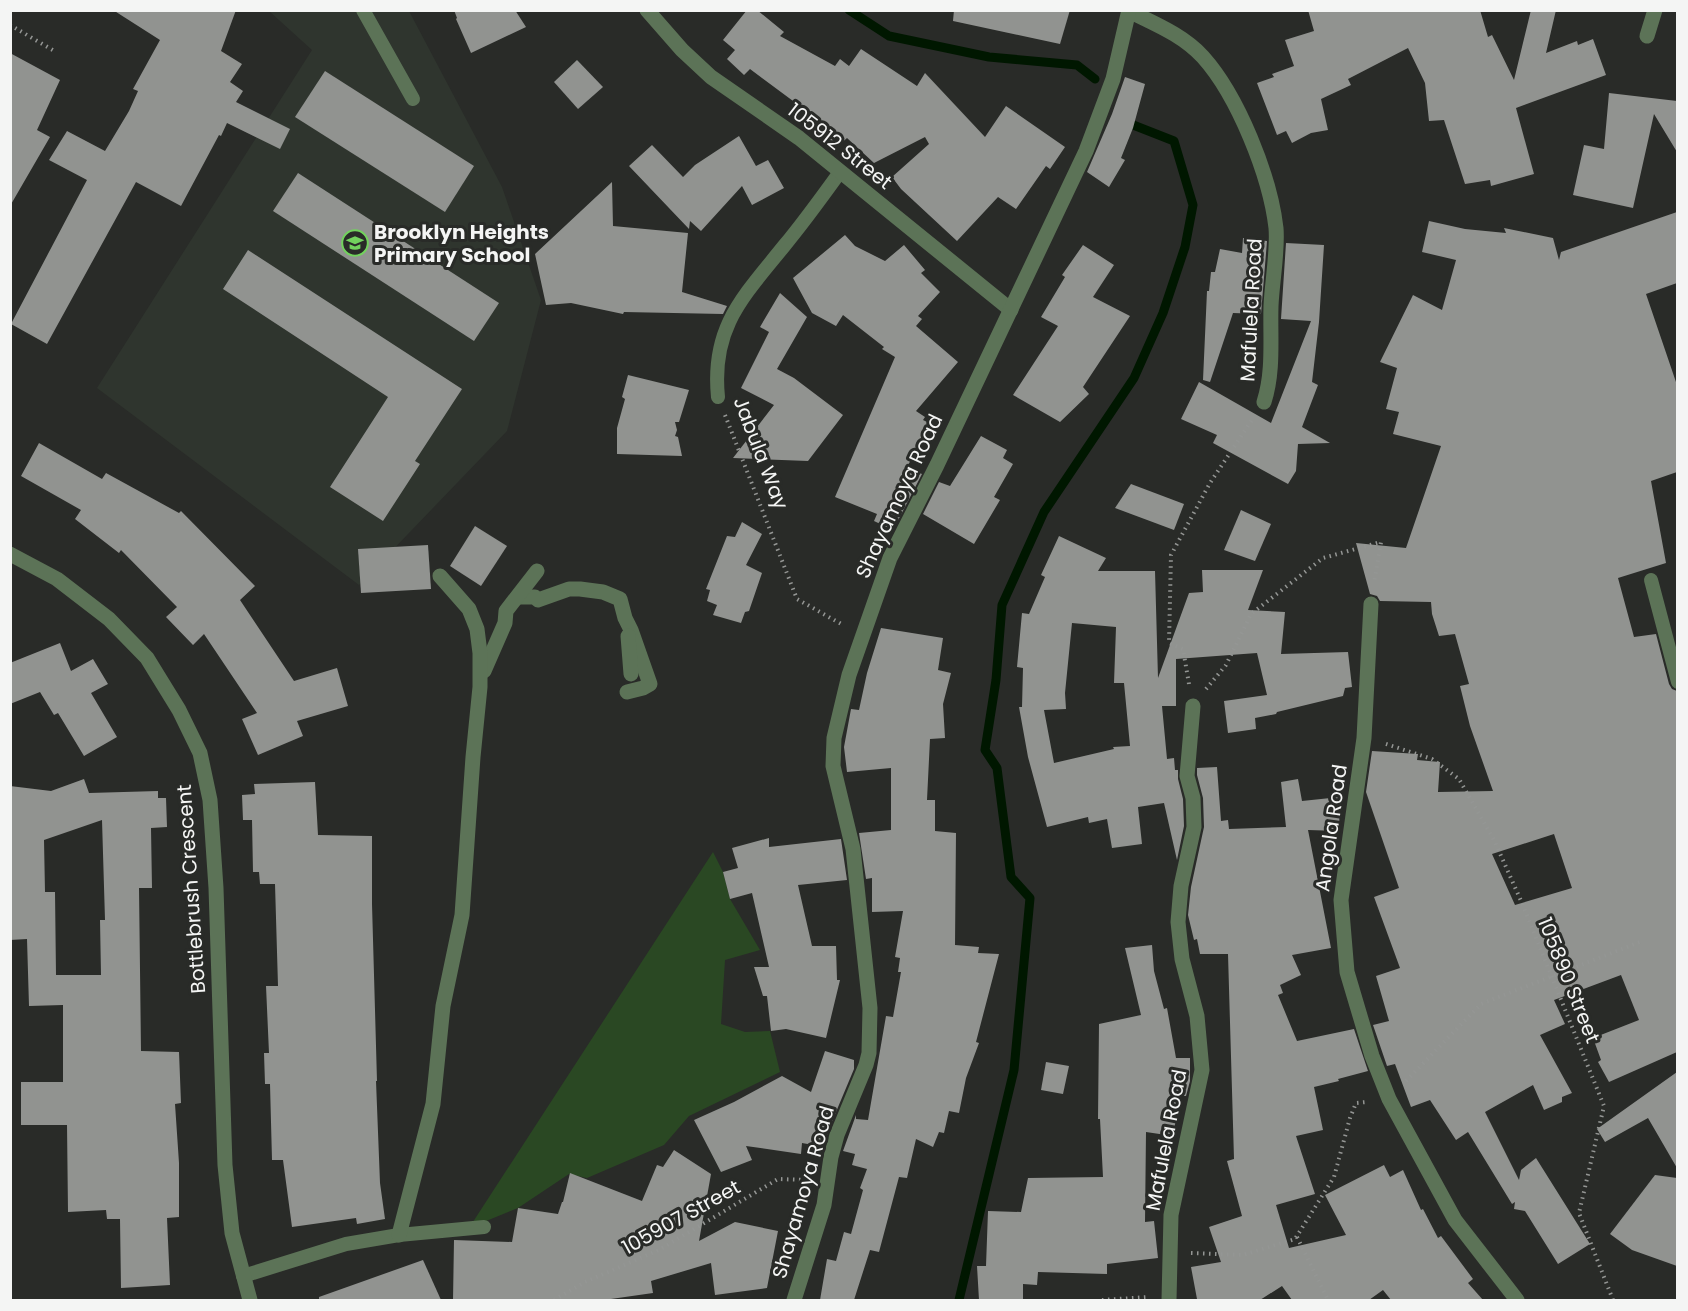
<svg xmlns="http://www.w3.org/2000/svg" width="1688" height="1311" viewBox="0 0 1688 1311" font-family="Poppins,sans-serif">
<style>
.built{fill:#2f352e}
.green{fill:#2a4823}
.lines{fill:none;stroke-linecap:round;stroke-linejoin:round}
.stream{stroke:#001700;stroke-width:9}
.building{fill:#919390;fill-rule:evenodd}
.path{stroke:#949694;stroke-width:4;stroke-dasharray:1.5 4.5;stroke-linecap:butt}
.service{stroke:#5c7357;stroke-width:14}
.minor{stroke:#5c7357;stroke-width:15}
.labels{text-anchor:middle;stroke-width:6;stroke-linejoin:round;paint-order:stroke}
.street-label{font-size:20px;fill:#f4f5f4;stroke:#292b28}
.poi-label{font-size:20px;font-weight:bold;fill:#f4f5f4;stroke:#292b28;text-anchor:start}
</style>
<rect width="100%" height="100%" fill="#292b28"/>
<path class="built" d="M269 11H409L502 187 541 300 507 431 359 585 97 388 312 50Z"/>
<path class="green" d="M713 852 723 872 730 899 760 950 725 960 721 1024 745 1032 770 1031 780 1072 689 1116 664 1145 587 1178 569 1174 518 1208 469 1228Z"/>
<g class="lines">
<g class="stream">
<path d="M849 10 889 36 989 57 1077 65 1095 79"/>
<path d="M959 1300 1014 1070 1030 898 1011 877 997 768 985 750 996 680 1002 605 1044 512 1134 378 1163 313 1185 247 1193 205 1174 141 1123 121"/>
</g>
</g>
<g class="building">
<path d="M113 10H236L221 51 242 64 230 82 243 91 236 102 290 129 280 149 227 123 221 136 219 135 181 206 136 182 47 344 11 324 87 180 49 160 67 131 105 151 129 111 138 91 133 89 160 40Z"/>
<path d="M454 10H515L526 27 471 53 456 19 457 18Z"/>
<path d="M747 10H757L784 32 780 36 835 66 840 59 849 66 861 49 917 86 925 73 985 137 1006 106 1065 147 1050 169 1046 166 1016 209 998 197 957 241 901 189 892 177 929 144 925 137 874 163 847 138 838 146 810 125 816 118 750 69 744 75 727 59 735 50 723 40Z"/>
<path d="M954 10H1070L1060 44 953 21Z"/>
<path d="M1308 10H1480L1488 37 1492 35 1514 80 1531 10H1556L1546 53 1577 41 1578 45 1593 39 1606 75 1516 108 1534 174 1491 186 1490 180 1465 184 1444 120 1429 121 1425 83 1408 48 1348 79 1351 85 1321 99 1328 130 1311 133 1292 143 1286 131 1277 135 1257 83 1274 77 1272 74 1294 66 1285 40 1314 31Z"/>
<path d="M10 53 60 80 37 130 50 137 10 206Z"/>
<path d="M577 60 603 87 578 109 554 82Z"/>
<path d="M325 71 474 166 445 212 295 117Z"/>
<path d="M1125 77 1145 84 1133 128 1121 158 1125 160 1109 187 1087 172 1112 114Z"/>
<path d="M1609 93 1677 101V152L1654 114 1633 208 1573 195 1584 145 1604 149Z"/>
<path d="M739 136 756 166 768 160 784 188 752 205 742 186 701 231 690 221 689 229 629 166 652 145 683 177 695 165Z"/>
<path d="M298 173 499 303 474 341 273 211Z"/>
<path d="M612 182 613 226 688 233 682 292 727 306 723 314 624 312 623 314 571 303 546 305 535 254Z"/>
<path d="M1677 212V283L1646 294 1677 385V472L1651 481 1666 563 1618 578 1634 637 1656 634 1669 684 1672 689 1677 691V1052L1609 1082 1598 1062 1601 1060 1593 1038 1639 1020 1621 975 1554 1000 1565 1024 1540 1035 1572 1093 1562 1097V1102L1544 1110 1533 1085 1485 1112 1519 1180 1521 1170 1536 1158 1590 1244 1558 1264 1525 1211 1514 1209 1515 1202 1512 1204 1468 1132 1456 1140 1430 1100 1411 1107 1395 1064 1387 1066 1373 1025 1389 1021 1376 976 1400 968 1374 897 1399 888 1366 792 1372 751 1418 754 1417 760 1440 762 1438 792 1493 791 1470 726 1460 686 1469 684 1455 634 1439 636 1432 614 1431 602 1380 601 1377 596 1370 594 1356 543 1406 548 1441 446 1393 434 1399 412 1386 409 1397 368 1380 362 1413 295 1442 310 1456 260 1422 252 1429 221 1465 229 1506 233 1504 228 1553 238 1559 260 1561 252ZM1554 834 1572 888 1515 905 1492 854Z"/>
<path d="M845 235 855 246 885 261 904 245 925 270 921 273 940 292 918 316 922 319 916 326 958 362 916 411 925 417 923 420 931 424 907 467 922 474 893 530 874 521 877 514 835 497 895 357 882 349 884 347 843 315 836 326 812 313 793 278Z"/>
<path d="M1243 238 1267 241 1261 314 1233 313 1210 382 1203 380 1207 291H1209L1211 272H1215L1220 249 1242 253Z"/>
<path d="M1286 243 1324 245 1319 322 1312 382 1318 385 1302 427 1330 443 1298 444 1296 471 1288 484 1213 443 1217 435 1181 419 1199 382 1271 423 1311 321 1281 319Z"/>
<path d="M1083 245 1114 265 1093 297 1130 316 1083 387 1089 394 1060 422 1013 395 1058 326 1041 317 1065 277 1062 275Z"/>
<path d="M248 250 462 389 415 461 420 464 383 521 330 487 388 397 223 289Z"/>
<path d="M780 293 807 317 777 369 794 378 843 415 808 461 733 458 774 405 741 388 769 332 760 327Z"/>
<path d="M628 375 689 390 679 422H675L677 430 675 436 678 437 682 456 617 454V428L625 399 622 397Z"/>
<path d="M981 436 1007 450 1003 458 1013 464 994 497 1000 500 974 544 923 514 939 482 950 486Z"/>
<path d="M39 443 102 479 106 473 179 513 181 511 255 586 240 600 294 681 337 668 348 706 297 721 303 736 258 755 242 719 257 713 204 634 193 645 166 617 177 607 121 550 119 553 75 519 81 510 21 476Z"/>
<path d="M1131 484 1184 504 1174 530 1115 508Z"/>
<path d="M1241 510 1271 524 1255 561 1224 550Z"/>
<path d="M742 522 762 534 746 565 762 573 749 611 745 612 741 623 713 615 717 605 707 601 710 590 706 589 727 536 735 537Z"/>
<path d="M475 526 507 546 481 586 450 566Z"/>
<path d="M1059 536 1106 558 1098 571H1155L1158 678 1189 593 1203 592 1202 570H1263L1248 610 1285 612 1281 654 1348 652 1352 687 1345 688 1343 696 1277 712 1276 714 1255 718 1256 729 1228 733 1224 701 1267 695 1257 653 1176 659V706H1162L1167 759 1174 758 1175 770H1178V779L1183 799 1184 826 1177 860 1164 803 1138 807 1142 844 1112 848 1107 819 1089 823 1088 817 1047 827 1028 757 1019 707H1022L1023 668 1017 667 1022 613 1029 614 1045 577 1041 575ZM1072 623 1116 627 1114 683H1124L1130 746 1113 747 1114 749 1054 763 1044 710 1066 709 1065 693Z"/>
<path d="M428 545 431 589 361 593 358 549Z"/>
<path d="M881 628 943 638 938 670 951 673 943 704 945 738 930 739 927 800H935V831L956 833 955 945 979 947 978 953 999 954 976 1042 979 1043 966 1078 959 1113 949 1111 944 1133 939 1132 933 1147 916 1139 907 1178 899 1177 879 1252 870 1250 854 1300H820L827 1259 836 1261 844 1232 851 1234 863 1190 860 1188 867 1169 852 1165 855 1154 843 1151 856 1115V1119L868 1120 886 1016 893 1017 901 972H898L900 958 895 957 903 911 872 912V878L866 879 859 833 891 830V768L847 772 844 747 851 709 859 710 867 673Z"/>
<path d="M60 643 71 671 93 659 108 684 91 693 117 737 84 756 58 713 54 715 40 692 10 704V663Z"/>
<path d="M1217 767 1221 821 1228 820 1229 829 1286 827 1281 782 1298 779 1302 801 1340 797 1339 831 1308 830 1331 948 1292 955 1301 975 1280 985 1283 993 1278 995 1297 1041 1354 1029 1368 1071 1338 1079 1339 1081 1314 1087 1323 1130 1296 1136 1315 1194 1276 1205 1289 1248 1346 1235 1325 1195 1384 1165 1390 1177 1403 1170 1421 1210 1423 1209 1438 1238 1441 1236 1473 1279 1468 1283 1483 1300H1391L1383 1290 1369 1300H1292L1282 1286 1260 1300 1197 1299 1191 1267 1221 1262 1209 1227 1242 1216 1227 1161 1234 1159 1228 954H1200L1197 939 1194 940 1188 915 1191 887 1204 827 1203 798 1197 775V768Z"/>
<path d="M84 779 89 793 158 791V798H166L167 827 151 828 152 888H139L141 1051 179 1052 181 1103 175 1104 179 1163V1217L167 1218 170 1285 121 1288 120 1219H107L106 1210 68 1212 67 1125H21V1082H63V1005L29 1006 27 939 10 940V786L51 791ZM102 820 105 920H100L101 975H56L55 892H45L44 840Z"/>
<path d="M315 782 318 835 372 836V904L377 1081H376L380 1183 385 1219 357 1224 356 1218 292 1227 283 1160H272L270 1084H265L264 1053H269L266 986H278L275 884H260L259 872H253L252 820H243L242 795 255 794 254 784Z"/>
<path d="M769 838V847L841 839 847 880 798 885 812 946H836L837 980H840L826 1038 786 1029 771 1031 767 996H763L754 967H769L752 893 730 899 723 872 738 868 732 848Z"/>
<path d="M1152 945 1154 971 1164 1009 1167 1008 1176 1058H1190V1081L1186 1096H1180L1173 1136 1146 1132 1145 1222 1154 1221 1158 1258 1107 1264V1274L1038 1272 1037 1285 1023 1284V1300H979L977 1266H986L988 1211 1021 1212 1028 1178 1103 1177 1100 1119H1098L1099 1024 1141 1015 1125 948Z"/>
<path d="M825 1051 854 1060V1069L828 1131 824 1147 802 1143 801 1154 746 1146 752 1160 721 1172 694 1120 734 1102 782 1076 811 1092Z"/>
<path d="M1046 1062 1069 1066 1063 1094 1041 1090Z"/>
<path d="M1677 1072V1168L1648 1118 1605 1142 1597 1129Z"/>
<path d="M674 1150 711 1174 699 1241 735 1222 778 1231 767 1288 715 1295 711 1263 651 1281 653 1293 604 1300H453L454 1240 512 1242 518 1208 558 1214 562 1202H563L570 1173 642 1201 657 1165 663 1167Z"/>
<path d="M1655 1175 1677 1178V1266L1632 1250 1610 1234Z"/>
<path d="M423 1260 441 1300H319V1297Z"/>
</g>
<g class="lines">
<g class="path">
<path d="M10 25 56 52"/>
<path d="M725 415 797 599 843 625"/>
<path d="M1189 684 1183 649 1169 643 1171 555 1210 483 1252 420"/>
<path d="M1206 689 1226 665 1251 614 1323 558 1381 542 1374 583"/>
<path d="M1386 744 1432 759 1459 779 1494 840 1522 903 1604 1106 1579 1213 1613 1300"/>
<path d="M1406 1081 1481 1004 1640 942"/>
<path d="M1297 1237 1328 1300"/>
<path d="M1191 1253 1243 1255 1295 1239 1334 1177 1350 1118 1356 1103 1367 1102"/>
<path d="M554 1300 585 1282 659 1250 778 1179 805 1180"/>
<path d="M1102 1300 1149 1297"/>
</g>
<g class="service">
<path d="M363 10 413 99"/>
<path d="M718 397C711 327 743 297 784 246 804 222 822 197 840 172"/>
<path d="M1651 580 1678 682"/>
<path d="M243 1276 346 1244 399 1235 484 1227"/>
</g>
<g class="minor">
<path d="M647 10 682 50 711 77 799 138 1011 310"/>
<path d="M1129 11C1155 24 1183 35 1203 57 1238 96 1270 176 1276 228 1278 251 1272 282 1271 306 1270 338 1274 371 1264 402"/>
<path d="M1647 36 1655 10"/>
<path d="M10 554 57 579 109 619 147 658 179 710 200 753 210 800 216 888 225 1165 232 1233 250 1300"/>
<path d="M519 597H535L538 600 569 589H580L603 592 620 599 625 618 631 630 650 684 643 688 627 692"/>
<path d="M1371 604 1364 738 1341 900 1347 972 1372 1056 1389 1099 1455 1220 1517 1300"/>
<path d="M628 636 631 674"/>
<path d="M484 671 505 623 506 611 537 571"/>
<path d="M399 1235 433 1104 443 1006 462 915 473 757 480 687V653L477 629 469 609 440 576"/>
<path d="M794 1300 824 1205 831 1157 837 1135 866 1065 869 1053 870 1008 853 849 833 766 834 738 849 675 890 558 937 465 1086 151 1113 79 1129 10"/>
<path d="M1169 1300 1171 1215 1202 1070 1197 1016 1182 959 1178 922 1181 886 1194 827 1193 798 1187 776 1193 706"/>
</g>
</g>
<defs>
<g id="school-ring" transform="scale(1.35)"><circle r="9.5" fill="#292b28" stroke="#72d25d" stroke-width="1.5"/><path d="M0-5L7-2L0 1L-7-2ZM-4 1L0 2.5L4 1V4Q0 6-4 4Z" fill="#72d25d"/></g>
</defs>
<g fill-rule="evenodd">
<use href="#school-ring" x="355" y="243"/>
</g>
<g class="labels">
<g class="street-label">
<text transform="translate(840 146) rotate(38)" y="7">105912 Street</text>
<text transform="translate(1251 310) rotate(-87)" y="7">Mafulela Road</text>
<text transform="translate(761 453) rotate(69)" y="7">Jabula Way</text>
<text transform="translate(899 496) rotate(-65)" y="7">Shayamoya Road</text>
<text transform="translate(1331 828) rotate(-82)" y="7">Angola Road</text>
<text transform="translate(191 889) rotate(-94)" y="7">Bottlebrush Crescent</text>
<text transform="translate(1569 980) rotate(68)" y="7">105890 Street</text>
<text transform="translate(1166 1140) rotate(-79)" y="7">Mafulela Road</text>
<text transform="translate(803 1192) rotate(-74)" y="7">Shayamoya Road</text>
<text transform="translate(681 1217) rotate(-29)" y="7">105907 Street</text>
</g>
<g class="poi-label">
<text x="374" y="239">Brooklyn Heights<tspan x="374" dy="23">Primary School</tspan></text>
</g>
</g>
<rect width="1688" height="1311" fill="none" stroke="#f4f5f4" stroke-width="24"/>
</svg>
